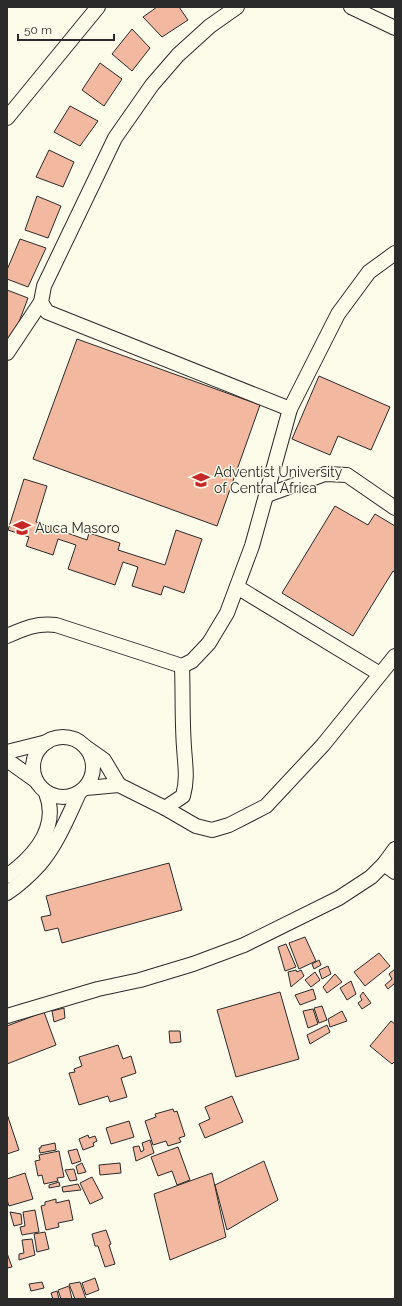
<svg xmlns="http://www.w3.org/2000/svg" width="402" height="1306" viewBox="0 0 402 1306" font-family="Raleway,sans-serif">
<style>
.building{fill:#f2b8a0;stroke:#2b2b2b}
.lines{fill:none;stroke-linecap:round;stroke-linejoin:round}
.minor-casing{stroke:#2b2b2b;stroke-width:16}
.minor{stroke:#fdfbea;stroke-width:14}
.labels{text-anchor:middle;stroke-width:3;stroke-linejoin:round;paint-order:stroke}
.poi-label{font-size:14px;fill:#2b2b2b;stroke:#fdfbea;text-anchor:start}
</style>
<rect width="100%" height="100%" fill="#fdfbea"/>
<g class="building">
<path d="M157 7H179L188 20 162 37 143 17Z"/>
<path d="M132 29 150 48 132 71 112 54Z"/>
<path d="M100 63 122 79 104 106 82 90Z"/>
<path d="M70 106 98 121 80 146 54 132Z"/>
<path d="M49 150 74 162 63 187 36 177Z"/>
<path d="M37 196 61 206 48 238 25 230Z"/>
<path d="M20 239 46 248 28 287 7 279V270Z"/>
<path d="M7 290 28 298 7 354Z"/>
<path d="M77 339 260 405 217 526 33 459Z"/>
<path d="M319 376 390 407 371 450 338 436 330 455 292 439Z"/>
<path d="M24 479 47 486 36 522 87 540 89 533 120 543 118 550 165 565 176 530 202 539 184 593 164 586 161 595 132 586 138 567 123 562 115 585 68 569 76 545 58 539 53 555 26 546 29 537 8 530Z"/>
<path d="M335 506 368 525 375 514 395 526V572L393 571 353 636 282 593Z"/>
<path d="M169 863 182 910 62 943 58 928 45 931 41 917 51 915 46 896Z"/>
<path d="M305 937 316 961 299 969 289 943Z"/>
<path d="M286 944 296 967 285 971 278 947Z"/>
<path d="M379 953 390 966 365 986 354 972Z"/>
<path d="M319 960 321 965 314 969 312 964Z"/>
<path d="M328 966 331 974 322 979 319 970Z"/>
<path d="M395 969V983L388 989 385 985 392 979 389 974Z"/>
<path d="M296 970 297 972 301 970 304 976 291 987 288 972Z"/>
<path d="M315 972 320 980 311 987 305 980Z"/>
<path d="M335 974 342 982 327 993 323 987Z"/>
<path d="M351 981 356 994 347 1000 340 988Z"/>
<path d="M313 989 316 999 300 1005 295 995Z"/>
<path d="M280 992 299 1059 236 1077 217 1010Z"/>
<path d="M363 992 371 1003 362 1009 358 1003 362 1000 360 996Z"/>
<path d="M322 1006 327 1020 319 1023 314 1008Z"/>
<path d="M64 1008 65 1018 54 1022 52 1011Z"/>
<path d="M313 1009 318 1024 308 1028 303 1011Z"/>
<path d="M342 1011 347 1021 330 1027 328 1019Z"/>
<path d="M44 1012 56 1045 7 1064V1026Z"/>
<path d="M391 1021 395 1024V1061L392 1064 370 1046Z"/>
<path d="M327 1025 330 1032 310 1044 307 1035Z"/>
<path d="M169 1031H180L181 1042 170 1043Z"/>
<path d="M118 1045 123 1059 131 1056 136 1073 121 1078 127 1097 110 1102 108 1096 79 1105 69 1073 75 1072 74 1069 82 1066 79 1057Z"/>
<path d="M232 1096 243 1122 205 1138 199 1124 210 1119 205 1107Z"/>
<path d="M173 1109 174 1112 177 1111 185 1136 179 1138 181 1142 168 1146 166 1141 153 1145 145 1121 156 1117 155 1114Z"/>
<path d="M7 1114 19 1150 7 1154Z"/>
<path d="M129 1121 134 1137 111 1144 106 1128Z"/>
<path d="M88 1135 89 1138 95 1136 97 1141 93 1143 94 1146 83 1150 79 1139Z"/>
<path d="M150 1140 154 1153 136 1161 133 1147 139 1146 141 1152 144 1150 142 1143Z"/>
<path d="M55 1143 56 1150 40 1153 39 1148H41V1146Z"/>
<path d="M178 1147 190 1180 177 1185 172 1171 158 1176 151 1157Z"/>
<path d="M77 1149 81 1161 72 1164 68 1151Z"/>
<path d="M59 1151 64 1177 57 1178 58 1181 44 1184 42 1175 38 1176 35 1161 40 1160 39 1155Z"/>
<path d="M264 1161 278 1200 227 1230 215 1185Z"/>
<path d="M82 1163 86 1172 78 1174 76 1166Z"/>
<path d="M120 1163 121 1173 100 1175 99 1165Z"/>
<path d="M74 1169 77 1180 70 1181 65 1170Z"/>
<path d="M25 1173 33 1199 9 1206 7 1200V1179Z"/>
<path d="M212 1173 226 1237 170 1260 154 1194Z"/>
<path d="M92 1177 103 1198 90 1204 80 1183Z"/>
<path d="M59 1182 60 1186 49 1188V1185Z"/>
<path d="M78 1184 81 1190 63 1192 62 1187Z"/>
<path d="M56 1199V1203L69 1200 73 1220 58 1223 59 1227 46 1230 41 1206 45 1205V1202Z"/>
<path d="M35 1210 39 1232 22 1235 20 1227 25 1226 23 1212Z"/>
<path d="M10 1212 21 1214 22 1224 14 1226Z"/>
<path d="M106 1230 111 1244 109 1245 115 1264 105 1267 98 1246H95L92 1234Z"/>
<path d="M45 1232 49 1249 37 1252 34 1234Z"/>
<path d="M32 1239 35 1255 19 1260V1254L24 1253 22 1240Z"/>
<path d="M7 1253 12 1267 7 1268Z"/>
<path d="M95 1278 99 1290 86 1295 82 1283Z"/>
<path d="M42 1282 44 1288 31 1291 29 1284Z"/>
<path d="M80 1282 86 1299H75L69 1284Z"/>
<path d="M69 1286 72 1299H61L58 1290Z"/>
<path d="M57 1291 59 1299H53L51 1293Z"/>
</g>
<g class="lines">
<g class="minor-casing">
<g id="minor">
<path d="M237 7 210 26 178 55 152 85 115 138 44 286 41 302 47 312 290 409"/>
<path d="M351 7 395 28"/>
<path d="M7 118 98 7"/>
<path d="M7 353 41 302"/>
<path d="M267 495 325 474 347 475 395 508"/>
<path d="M237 587 380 674"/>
<path d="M7 636C25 628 36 623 56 625L182 666 192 661 209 643 227 613 252 546 290 409 338 314 369 272 395 253"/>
<circle cx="63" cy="767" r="30"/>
<path d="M87 748 104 760 119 785"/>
<path d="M7 752 47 742"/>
<path d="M7 760 35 780"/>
<path d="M86 788 119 785 165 808 183 796C188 778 185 765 184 747 182 720 183 693 182 666"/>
<path d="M165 808 196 826 212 830 229 825 266 806 323 745 395 656"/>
<path d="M384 864 395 872"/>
<path d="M7 876C33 857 60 828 46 793"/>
<path d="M7 893C19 885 30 875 40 864 57 844 68 817 79 793"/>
<path d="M7 1016 98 989 140 980 193 964 244 945 339 898 371 877 384 864 395 849"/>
</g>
</g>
<use href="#minor" class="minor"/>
</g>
<defs>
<g id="university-bare" transform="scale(1.38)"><path d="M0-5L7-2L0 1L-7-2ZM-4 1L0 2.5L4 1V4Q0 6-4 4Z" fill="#c62828" stroke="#fdfbea" stroke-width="2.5" paint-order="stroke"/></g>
<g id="school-bare" transform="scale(1.38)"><path d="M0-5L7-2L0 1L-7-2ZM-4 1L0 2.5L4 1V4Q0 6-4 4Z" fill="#c62828" stroke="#fdfbea" stroke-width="2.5" paint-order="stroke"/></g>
</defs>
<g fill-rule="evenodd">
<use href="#university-bare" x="201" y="480"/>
<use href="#school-bare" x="22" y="528"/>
</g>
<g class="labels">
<g class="poi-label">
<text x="214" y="477">Adventist University<tspan x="214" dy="16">of Central Africa</tspan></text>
<text x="35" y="533">Auca Masoro</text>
</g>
</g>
<rect width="402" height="1306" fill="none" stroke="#2b2b2b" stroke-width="16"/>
<path d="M18 34v6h96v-6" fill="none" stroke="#2b2b2b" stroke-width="2"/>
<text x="24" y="34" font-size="12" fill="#2b2b2b" stroke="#fdfbea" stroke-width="3" paint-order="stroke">50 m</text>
</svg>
